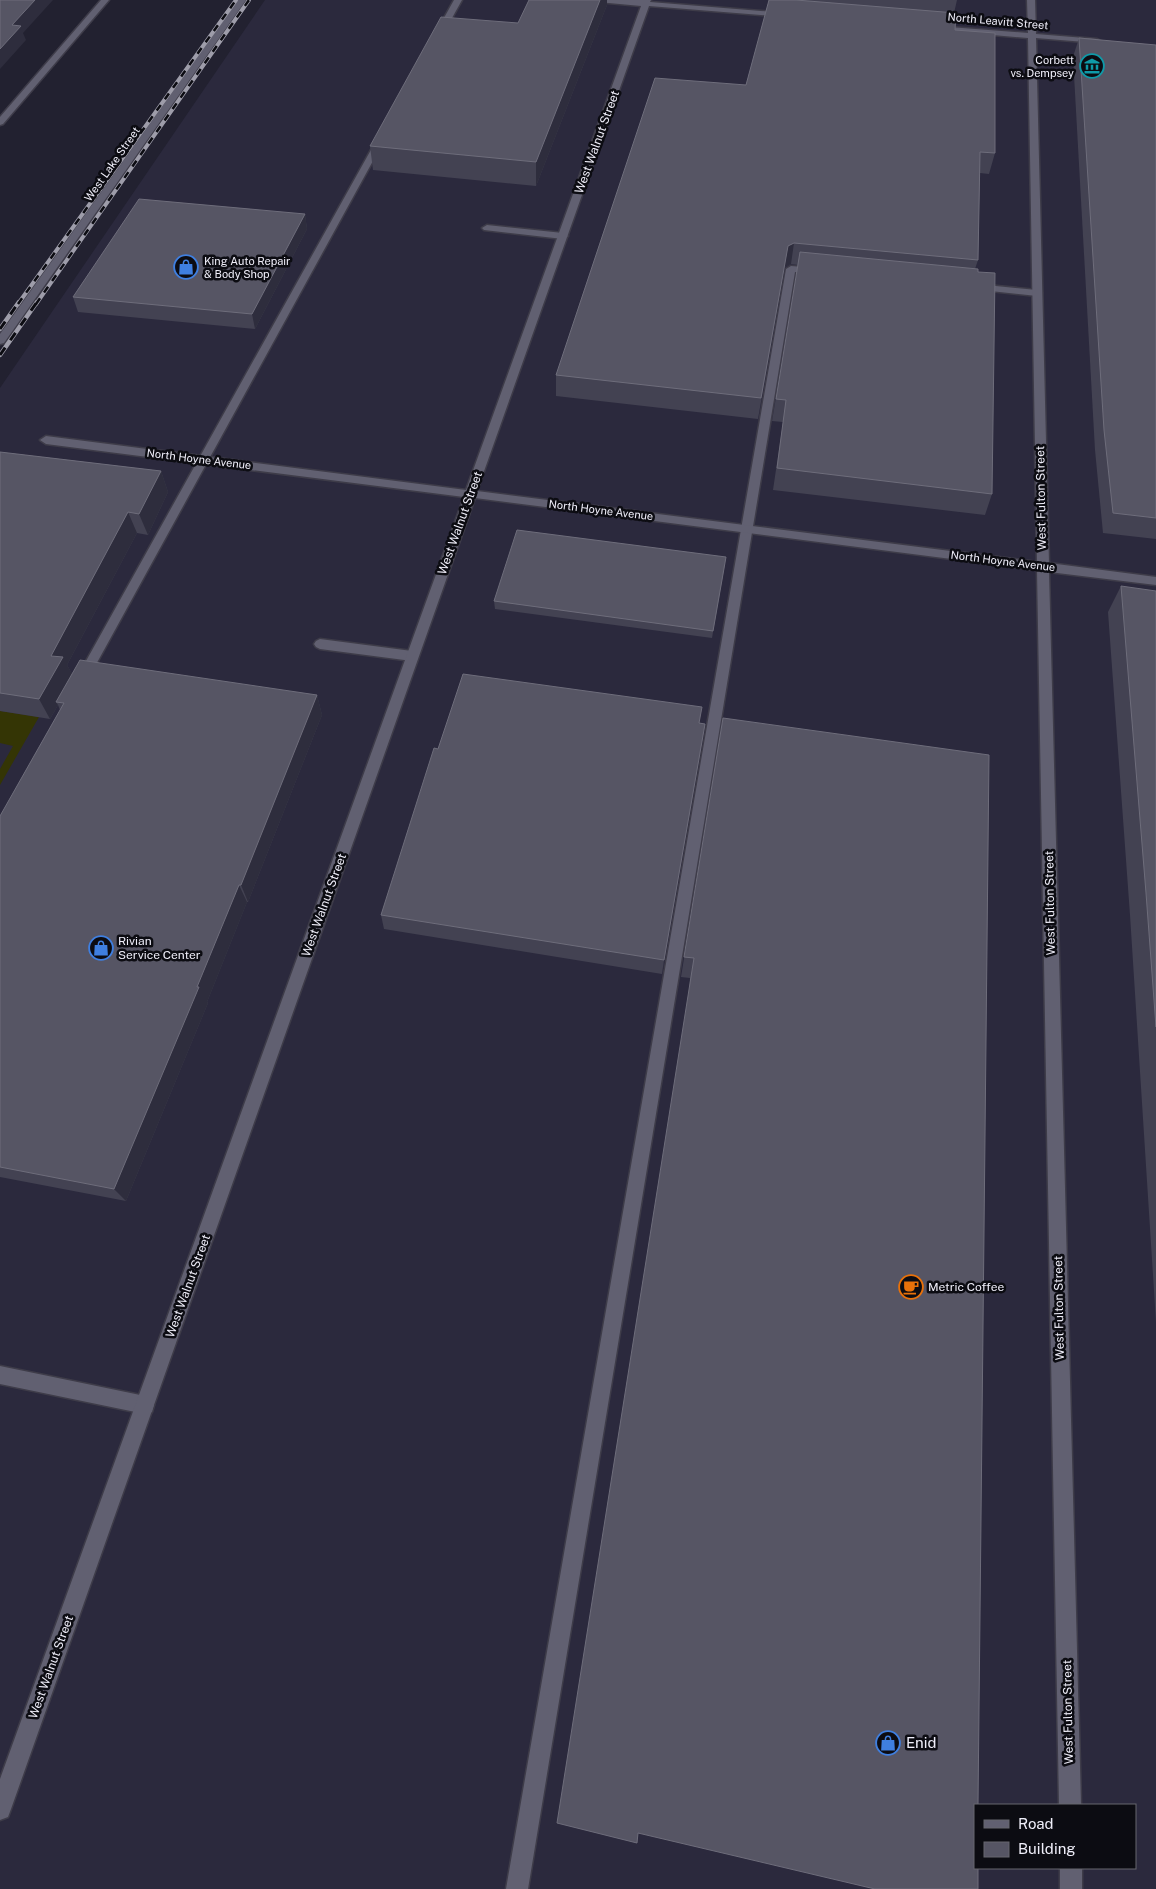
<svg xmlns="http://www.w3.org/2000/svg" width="1156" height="1889" viewBox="0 0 1156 1889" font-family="'Public Sans',sans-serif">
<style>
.built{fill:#2b293d;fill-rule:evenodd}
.green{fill:#343505}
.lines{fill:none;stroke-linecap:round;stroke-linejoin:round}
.service-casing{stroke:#3e3c49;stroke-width:3}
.minor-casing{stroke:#3e3c49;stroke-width:3}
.secondary-casing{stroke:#3e3c49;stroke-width:3}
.service{fill:#616071;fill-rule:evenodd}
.minor{fill:#616071;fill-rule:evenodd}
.secondary{fill:#616071;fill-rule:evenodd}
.rail-far1-casing{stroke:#9e9daa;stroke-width:4}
.rail-casing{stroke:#9e9daa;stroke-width:4.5}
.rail-far1{stroke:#0c0c12;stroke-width:2.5;stroke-dasharray:7;stroke-linecap:butt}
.rail{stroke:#0c0c12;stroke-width:3;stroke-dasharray:9;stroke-linecap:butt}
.wall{fill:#434252}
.shaded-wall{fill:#2e2d3d}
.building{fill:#565564;stroke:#6e6d7b}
.labels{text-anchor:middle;stroke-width:5;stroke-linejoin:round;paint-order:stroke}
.far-street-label{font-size:11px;fill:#f0effa;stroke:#0c0c12}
.far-poi-label{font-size:11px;fill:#f0effa;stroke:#0c0c12;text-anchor:end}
.street-label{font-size:12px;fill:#f0effa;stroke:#0c0c12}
.poi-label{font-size:12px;fill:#f0effa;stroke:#0c0c12;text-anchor:start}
.near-poi-label{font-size:15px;fill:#f0effa;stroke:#0c0c12;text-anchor:start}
</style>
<rect width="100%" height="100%" fill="#222130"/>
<path class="built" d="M265 0H1156V1889H0V388ZM975 1805H1135V1868H975Z"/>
<path class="green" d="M0 711 39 717 0 785V769L13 746 0 743Z"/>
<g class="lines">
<g class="service-casing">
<g id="service">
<path d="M454 0H462L442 36H436L435 34Z"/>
<path d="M381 136 385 139 88 679 87 682H77L76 679 377 139Z"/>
<path d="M487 225 563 233 568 236 563 239 484 230 482 228Z"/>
<path d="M791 266 816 268 821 271 816 274 795 272 528 1889H506L786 269Z"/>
<path d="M976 284 1037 290 1042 293 1037 296 972 289 971 287Z"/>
<path d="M320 639 412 651 417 653 418 656 417 659 412 661 320 649 316 647 314 644 316 641Z"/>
<path d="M0 1366 145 1396 152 1398 154 1405 152 1412 145 1414 0 1384Z"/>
</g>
</g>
<g class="minor-casing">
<g id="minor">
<path d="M101 0H109L3 124 0 125V117Z"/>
<path d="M594 0H651L650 2 786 13 790 15 786 17 649 6 477 491 1037 562 1028 38 936 30 932 28 936 26 1028 33 1027 0H1035L1036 34 1097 39 1101 41 1097 43 1036 38 1049 563 1156 577V585L1049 572 1081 1805H1059L1037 570 475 498 11 1809 8 1817 0 1820V1779L464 497 46 444 40 440 46 436 466 490 641 6 598 2Z"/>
<rect x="1060" y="1868" width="22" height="21"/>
</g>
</g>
<g class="secondary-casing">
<path id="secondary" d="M238 0H246L4 343 0 344V334Z"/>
</g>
<use href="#service" class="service"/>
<use href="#minor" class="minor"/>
<use href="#secondary" class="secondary"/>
<g class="rail-far1-casing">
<g id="rail-far1">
<path d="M18 304 236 0"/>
<path d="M36 304 249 0"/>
</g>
</g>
<g class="rail-casing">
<g id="rail">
<path d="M0 329 19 302"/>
<path d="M0 355 37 302"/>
</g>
</g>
<use href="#rail-far1" class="rail-far1"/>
<use href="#rail" class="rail"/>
</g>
<g class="wall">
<path d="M529 0H607V5L536 186 373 170 370 146 518 23Z"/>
<path d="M769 0H957L954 13 955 30 995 153 989 174 980 173 978 260 975 269 992 494 985 515 773 490 783 422 772 421 798 265 791 264 785 267 758 419 556 396V375L746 85Z"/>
<path d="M1079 38 1156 45V539L1103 533 1095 450 1073 57Z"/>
<path d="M305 214 307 229 255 329 78 312 73 297Z"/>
<path d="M0 452 161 471 168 492 148 535 137 533 67 665 72 674 317 695 322 715 248 902H247L207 1002 208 1003 126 1201 0 1177V816L60 710 58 705 50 719 0 711Z"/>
<path d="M725 564 712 638 495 609 494 601Z"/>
<path d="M1121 586 1156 591V1322L1130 915 1108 612Z"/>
<path d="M723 718 638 1833 690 978 681 977Z"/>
<path d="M700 723 705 724 703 739 662 974 384 929 381 915 438 749Z"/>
</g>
<g class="shaded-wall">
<path d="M35 0H53L23 33 26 40 0 69V49L12 25Z"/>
<path d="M600 0H607V5L536 186V162Z"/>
<path d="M305 214 307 229 255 329 252 314Z"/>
<path d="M794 243 791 264 785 267 758 419 788 246Z"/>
<path d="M161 471 168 492 148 535 139 514Z"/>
<path d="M128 512 137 533 67 665 74 677 56 702 58 705 50 719 39 699 51 656Z"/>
<path d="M317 695 322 715 248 902 241 885Z"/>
<path d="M705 724 703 739 662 974 664 960Z"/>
<path d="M239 885 247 902 207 1002 208 1003 126 1201 114 1189Z"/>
</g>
<g class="building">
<path d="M0 0H35L12 25 21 26 0 49Z"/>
<path d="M529 0H600L536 162 370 146 441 17 518 23Z"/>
<path d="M769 0H796L956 13 955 30 995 33V153L980 152 978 260 794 243 788 246 761 398 556 375 655 78 746 85Z"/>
<path d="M1079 38 1156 45V518L1113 513 1104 430Z"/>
<path d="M139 199 305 214 252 314 73 297Z"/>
<path d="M800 252 978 269V272L995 273 992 494 777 468 786 400 776 399Z"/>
<path d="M0 452 161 471 139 514 128 512 51 656 63 657 39 699 0 693Z"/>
<path d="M517 530 726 557 713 631 494 601Z"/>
<path d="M1121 586 1156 591V1027L1146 893Z"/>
<path d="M80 660 317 695 241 885H239L197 987H199L114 1189 0 1167V816L64 703 56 702Z"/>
<path d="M463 674 702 707 699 723 705 724 664 960 381 915 434 748 438 749Z"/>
<path d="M723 718 989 755 978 1805H975V1868H978V1889H875L638 1833 637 1843 557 1823 694 958 684 957Z"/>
</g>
<defs>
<g id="museum-ring" transform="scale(1.25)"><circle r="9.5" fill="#0c0c12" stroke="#0f9aa8" stroke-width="1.5"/><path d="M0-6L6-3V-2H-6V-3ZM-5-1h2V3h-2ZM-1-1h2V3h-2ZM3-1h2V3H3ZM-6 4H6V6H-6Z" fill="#0f9aa8"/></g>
<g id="shop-ring" transform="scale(1.25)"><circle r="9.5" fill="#0c0c12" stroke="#3f7fe0" stroke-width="1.5"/><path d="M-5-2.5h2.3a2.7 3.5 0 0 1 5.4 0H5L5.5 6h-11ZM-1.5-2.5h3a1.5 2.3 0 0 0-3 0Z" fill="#3f7fe0"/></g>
<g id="cafe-ring" transform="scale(1.25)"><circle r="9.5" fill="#0c0c12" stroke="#e8710a" stroke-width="1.5"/><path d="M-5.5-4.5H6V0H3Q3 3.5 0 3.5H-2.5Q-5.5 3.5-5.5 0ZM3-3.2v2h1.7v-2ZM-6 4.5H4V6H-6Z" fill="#e8710a"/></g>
</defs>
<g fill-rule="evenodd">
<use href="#museum-ring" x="1092" y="66"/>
<use href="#shop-ring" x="186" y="267"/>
<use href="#shop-ring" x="101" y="948"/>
<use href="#cafe-ring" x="911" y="1287"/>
<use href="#shop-ring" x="888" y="1743"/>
</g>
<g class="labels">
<g class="far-street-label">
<text transform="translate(998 21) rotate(5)" y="4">North Leavitt Street</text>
<text transform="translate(112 164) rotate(-55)" y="4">West Lake Street</text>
<text transform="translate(199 459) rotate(7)" y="4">North Hoyne Avenue</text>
<text transform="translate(601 510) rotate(7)" y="4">North Hoyne Avenue</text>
<text transform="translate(1003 561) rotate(7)" y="4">North Hoyne Avenue</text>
</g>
<g class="far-poi-label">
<text x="1074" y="64">Corbett<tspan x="1074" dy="13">vs. Dempsey</tspan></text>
<text x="204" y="265" text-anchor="start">King Auto Repair<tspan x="204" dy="13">&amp; Body Shop</tspan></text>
</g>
<g class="street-label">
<text transform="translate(597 142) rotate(-70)" y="4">West Walnut Street</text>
<text transform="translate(1041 498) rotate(-91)" y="4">West Fulton Street</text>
<text transform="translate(460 523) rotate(-70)" y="4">West Walnut Street</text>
<text transform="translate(1050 903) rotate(-91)" y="4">West Fulton Street</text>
<text transform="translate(324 905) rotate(-70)" y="4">West Walnut Street</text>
<text transform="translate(188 1286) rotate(-70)" y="4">West Walnut Street</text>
<text transform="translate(1059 1308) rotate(-91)" y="4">West Fulton Street</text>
<text transform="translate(51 1667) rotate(-70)" y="4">West Walnut Street</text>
<text transform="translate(1068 1712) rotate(-91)" y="4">West Fulton Street</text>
</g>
<g class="poi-label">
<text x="118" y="945">Rivian<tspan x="118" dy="14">Service Center</tspan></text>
<text x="928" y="1291">Metric Coffee</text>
</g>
<g class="near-poi-label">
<text x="906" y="1748">Enid</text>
</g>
</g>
<rect x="974" y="1804" width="162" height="65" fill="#0c0c12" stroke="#67676f"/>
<rect x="984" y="1820" width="25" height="8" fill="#616071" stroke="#67676f"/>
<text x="1018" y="1829" font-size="15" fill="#f0effa">Road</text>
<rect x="984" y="1842" width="25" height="15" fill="#565564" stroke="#67676f"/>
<text x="1018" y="1854" font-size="15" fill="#f0effa">Building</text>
</svg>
